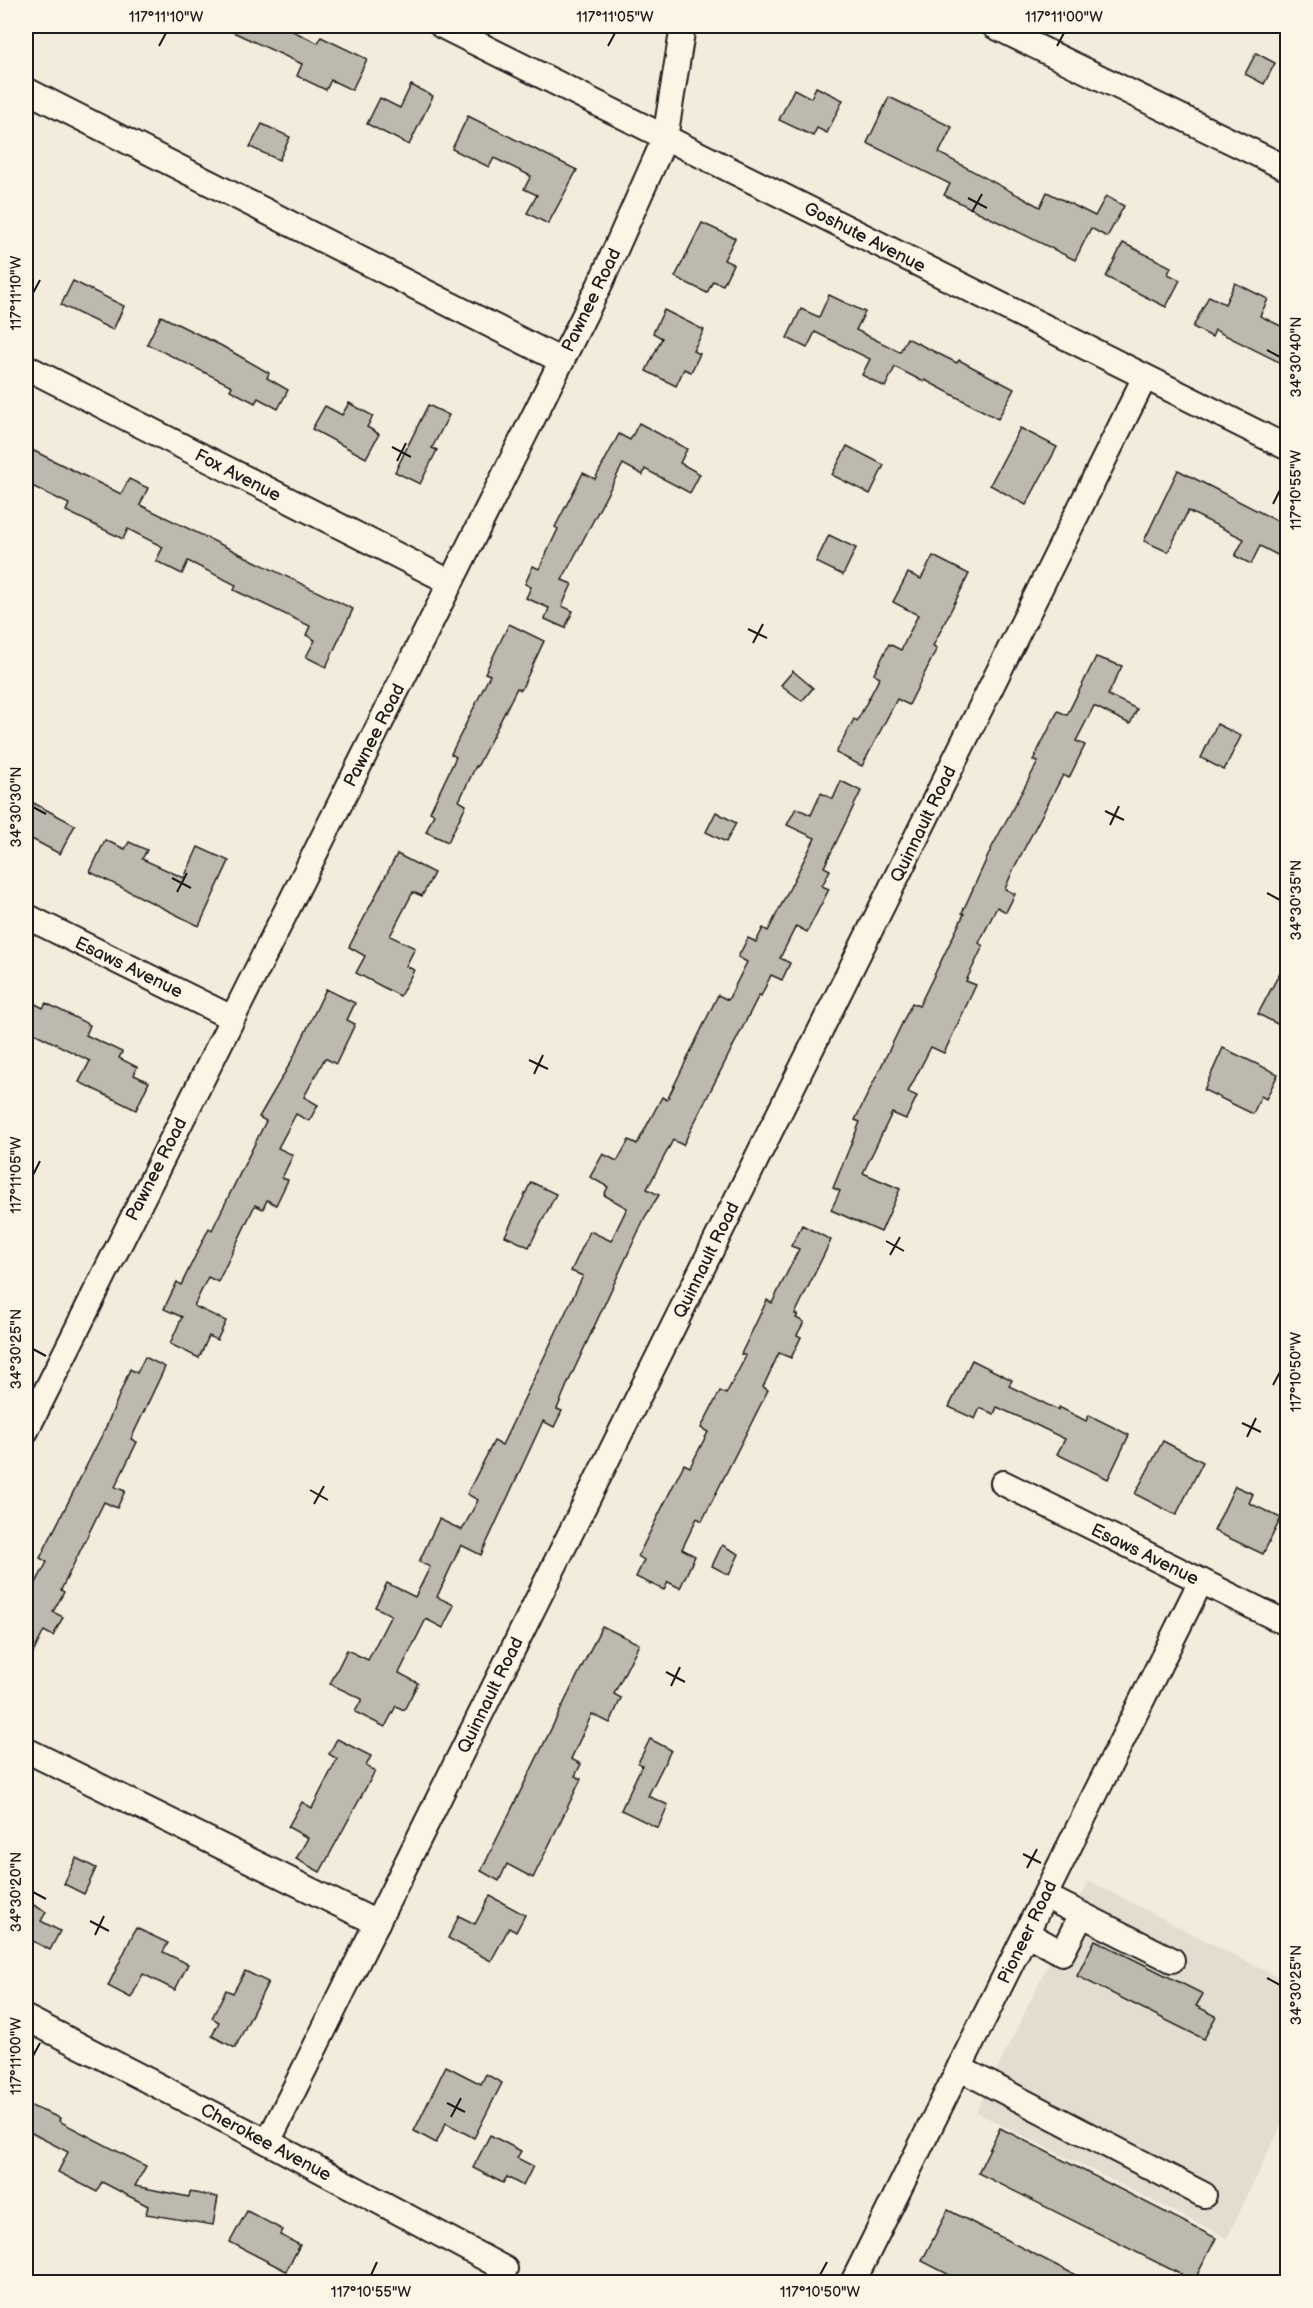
<svg xmlns="http://www.w3.org/2000/svg" width="1313" height="2308" viewBox="0 0 1313 2308" font-family="'Balsamiq Sans',sans-serif">
<style>
.built{fill:#e3ddcf}
.building{fill:#beb9ae;stroke:#1c1c1c;stroke-width:1.5}
.lines{fill:none;stroke-linecap:round;stroke-linejoin:round}
.minor-casing{stroke:#1c1c1c;stroke-width:28}
.minor{stroke:#fcf5e5;stroke-width:24}
.ticks{fill:none;stroke:#1c1c1c;stroke-width:2}
.labels{text-anchor:middle;stroke-width:5;stroke-linejoin:round;paint-order:stroke}
.street-label{font-size:18px;fill:#1c1c1c;stroke:#fcf5e5}
.neatline{fill:none;stroke:#1c1c1c;stroke-width:2}
.ticks-label{font-size:15px;text-anchor:middle;fill:#1c1c1c}
</style>
<rect width="100%" height="100%" fill="#f3ecdd"/>
<filter id="ink" filterUnits="userSpaceOnUse"><feTurbulence type="fractalNoise" baseFrequency=".0167" numOctaves="2"/><feDisplacementMap in="SourceGraphic" scale="12" xChannelSelector="R" yChannelSelector="G"/><feConvolveMatrix kernelMatrix="1 2 1 2 8 2 1 2 1" color-interpolation-filters="sRGB"/></filter>
<g filter="url(#ink)">
<path class="built" d="M1089 1881 1287 1982V2113L1227 2238 976 2112Z"/>
<g class="building">
<path d="M220 26H282L318 43 321 37 367 59 352 90 331 80 326 90 297 76 302 64Z"/>
<path d="M1256 53 1275 63 1264 84 1245 74Z"/>
<path d="M411 85 433 96 409 145 367 124 380 98 400 108Z"/>
<path d="M816 87 843 100 827 133 817 128 813 136 779 120 794 89 811 98Z"/>
<path d="M889 97 952 127 939 153 1040 207 1047 192 1095 216 1106 196 1124 206 1107 237 1091 228 1075 260 944 195 950 184 867 143Z"/>
<path d="M468 116 577 170 548 224 527 213 537 195 524 189 531 176 494 158 489 167 452 149Z"/>
<path d="M262 124 290 137 279 160 250 147Z"/>
<path d="M702 223 735 238 724 260 733 264 723 285 713 281 707 293 675 277Z"/>
<path d="M1123 243 1171 267 1168 274 1180 280 1166 307 1106 277Z"/>
<path d="M73 281 124 306 113 330 61 305Z"/>
<path d="M1235 283 1268 299 1260 316 1287 329V366L1215 330 1212 337 1193 327 1209 296 1225 304Z"/>
<path d="M829 295 865 312 856 330 900 352 907 338 957 363 959 360 1014 389 998 419 925 380 924 382 895 367 885 387 862 375 870 359 815 332 807 348 787 338 801 309 819 317Z"/>
<path d="M664 310 704 330 693 351 700 354 691 372 684 369 676 386 646 371 662 338 653 333Z"/>
<path d="M161 316 222 346 269 373 267 378 288 390 278 409 258 398 255 403 230 390 232 386 147 344Z"/>
<path d="M349 403 373 416 367 427 379 434 366 458 312 429 325 406 342 415Z"/>
<path d="M428 405 449 415 432 448 437 450 420 484 395 472Z"/>
<path d="M639 423 687 449 680 463 700 474 690 493 645 469 643 475 623 464 562 580 572 584 562 606 573 611 565 628 545 619 549 608 526 598 531 587 525 584 533 566 539 569 558 529 555 527 583 473 595 479 619 434 630 440Z"/>
<path d="M1020 428 1057 447 1026 505 990 485Z"/>
<path d="M847 446 884 465 870 494 832 475Z"/>
<path d="M26 447 121 494 129 479 148 488 140 505 353 609 326 667 306 657 315 640 306 635 310 626 234 590 236 585 188 561 182 574 156 561 163 547 128 529 123 539 66 511 69 504 26 483Z"/>
<path d="M1178 470 1287 526V560L1260 546 1251 564 1235 556 1244 539 1188 511 1168 552 1144 541Z"/>
<path d="M829 535 856 548 843 575 816 562Z"/>
<path d="M933 556 969 574 933 646 937 648 909 705 897 699 862 766 836 753 854 719 857 721 880 677 874 674 889 644 901 650 918 615 893 602 908 573 921 579Z"/>
<path d="M509 624 544 641 521 690 517 688 477 767 476 766 459 801 466 805 448 842 426 832 434 814 430 812 456 757 451 754 490 675 485 673Z"/>
<path d="M1096 657 1122 666 1108 695 1137 709 1130 724 1094 706 1076 741 1085 745 1069 778 1063 775 1013 870 1005 889 1015 894 1006 912 997 907 979 943 983 946 966 981 976 985 944 1053 931 1047 908 1092 917 1096 906 1119 892 1113 863 1173 900 1189 881 1232 831 1210 840 1191 833 1188 860 1122 855 1120 912 1003 919 1006 964 914 962 913 992 847 1038 762 1033 760 1058 711 1067 715Z"/>
<path d="M793 671 813 688 802 701 781 685Z"/>
<path d="M1217 724 1241 736 1224 770 1201 758Z"/>
<path d="M841 781 861 791 824 867 830 870 822 886 829 889 807 932 796 926 780 958 790 963 782 980 771 975 761 996 759 995 683 1145 673 1140 647 1189 659 1195 645 1217 567 1385 557 1409 562 1411 554 1427 543 1421 481 1555 461 1545 437 1597 454 1605 443 1628 426 1619 399 1673 418 1683 404 1710 396 1706 385 1727 355 1712 362 1699 330 1684 347 1650 368 1660 391 1615 375 1607 387 1583 415 1597 430 1567 419 1562 439 1519 462 1530 478 1500 467 1494 494 1441 502 1445 583 1276 571 1271 590 1231 611 1241 627 1208 604 1195 608 1187 590 1177 603 1154 617 1161 629 1140 637 1144 662 1097 667 1100 718 995 728 1000 747 962 738 957 748 938 756 942 763 928 768 931 815 838 787 825 796 808 811 815 821 793 833 799Z"/>
<path d="M26 799 75 825 60 854 26 836Z"/>
<path d="M716 812 736 823 726 842 706 832Z"/>
<path d="M105 840 125 849 129 842 147 850 142 859 184 878 198 847 229 861 199 926 90 872Z"/>
<path d="M397 854 434 873 422 896 413 892 390 936 415 948 406 966 414 970 400 996 356 973 365 956 349 947Z"/>
<path d="M1287 959V1029L1258 1014Z"/>
<path d="M326 989 355 1003 347 1020 355 1024 336 1064 325 1058 304 1097 318 1105 309 1121 296 1114 278 1148 293 1155 282 1178 288 1180 276 1205 267 1200 263 1209 255 1205 218 1282 208 1277 194 1306 226 1321 217 1340 209 1336 199 1358 170 1344 182 1317 164 1309 177 1282 181 1285 209 1228 212 1230 266 1121 259 1117 291 1062Z"/>
<path d="M26 999 43 1008 46 1003 90 1025 86 1035 122 1052 119 1058 137 1067 134 1075 149 1082 136 1110 79 1082 90 1061 26 1029Z"/>
<path d="M1223 1048 1278 1074 1266 1099 1261 1096 1253 1114 1204 1090Z"/>
<path d="M531 1182 556 1194 529 1247 505 1236Z"/>
<path d="M802 1225 831 1240 795 1314 798 1315 796 1318 804 1322 797 1335 801 1337 791 1358 779 1353 763 1387 768 1390 702 1521 697 1518 682 1549 695 1556 680 1588 668 1582 664 1590 636 1577 644 1560 638 1556 684 1464 690 1467 708 1432 701 1428 720 1391 726 1394 746 1356 741 1354 767 1300 772 1303 799 1249 791 1246Z"/>
<path d="M145 1357 165 1367 131 1439 137 1442 115 1487 125 1491 117 1508 104 1502 61 1590 64 1592 53 1612 63 1617 53 1636 44 1631 26 1667V1602L47 1562 40 1558 106 1427 130 1369 137 1373Z"/>
<path d="M972 1360 1012 1380 1009 1386 1058 1410 1059 1407 1086 1421 1089 1415 1129 1435 1108 1479 1057 1454 1065 1439 1028 1421 997 1407 994 1414 980 1408 975 1419 949 1407Z"/>
<path d="M1163 1441 1203 1462 1176 1515 1135 1494Z"/>
<path d="M1235 1486 1253 1494 1249 1503 1281 1518 1263 1554 1214 1531Z"/>
<path d="M722 1545 739 1554 729 1575 712 1566Z"/>
<path d="M602 1626 639 1644 614 1694 621 1698 610 1723 592 1714 571 1759 581 1764 575 1776 581 1779 533 1878 507 1864 499 1881 481 1871Z"/>
<path d="M337 1739 371 1756 366 1766 375 1771 320 1872 296 1859 308 1838 288 1827 302 1802 312 1808 337 1759 329 1754Z"/>
<path d="M650 1739 671 1750 648 1796 668 1805 658 1828 621 1810 642 1765 638 1763Z"/>
<path d="M76 1858 96 1868 84 1894 64 1884Z"/>
<path d="M490 1896 525 1915 516 1932 509 1928 491 1961 448 1938 459 1916 475 1924Z"/>
<path d="M30 1903 46 1912 41 1921 60 1931 50 1950 31 1940 26 1951V1913Z"/>
<path d="M136 1928 168 1943 163 1952 188 1964 175 1990 143 1974 131 1998 108 1986Z"/>
<path d="M1095 1940 1203 1994 1196 2006 1216 2016 1204 2039 1077 1976Z"/>
<path d="M245 1971 268 1982 235 2048 212 2036 219 2022 212 2018 226 1990 233 1993Z"/>
<path d="M446 2066 481 2084 486 2074 502 2083 474 2138 446 2123 436 2143 414 2131Z"/>
<path d="M26 2104 60 2118 59 2121 146 2166 135 2186 189 2197 190 2192 218 2197 213 2225 146 2214 148 2206 102 2182 97 2192 58 2172 68 2152 26 2130Z"/>
<path d="M1000 2128 1216 2238 1194 2281 978 2173Z"/>
<path d="M490 2135 521 2151 517 2158 533 2166 523 2186 507 2177 503 2183 473 2168Z"/>
<path d="M948 2210 1091 2283H965L922 2261Z"/>
<path d="M247 2211 283 2230 280 2235 300 2245 286 2271 230 2242Z"/>
</g>
<g class="lines">
<g class="minor-casing">
<g id="minor">
<path d="M442 26 1288 448"/>
<path d="M994 26 1288 169"/>
<path d="M26 90 562 361"/>
<path d="M26 367 450 582"/>
<path d="M26 916 232 1018"/>
<path d="M26 1431 600 284 665 138 683 26"/>
<path d="M1003 1483 1288 1624"/>
<path d="M26 1750 377 1923"/>
<path d="M1045 1896 1172 1960"/>
<path d="M1026 1933 1062 1953 1081 1916"/>
<path d="M26 2018 268 2142 505 2269"/>
<path d="M959 2068 1204 2195"/>
<path d="M268 2142 1145 377"/>
<path d="M853 2282 1201 1581"/>
</g>
</g>
<use href="#minor" class="minor"/>
</g>
</g>
<path class="ticks" d="M159 46 166 33M608 46 615 33M1057 46 1064 33M968 198 987 208M972 212 982 194M33 293 40 280M1267 350 1280 357M392 447 411 457M397 461 406 443M1273 504 1280 490M748 629 767 638M753 643 763 624M33 807 46 814M1105 811 1124 820M1110 825 1119 806M172 878 191 888M177 892 187 873M1267 893 1280 900M529 1060 548 1069M534 1074 543 1055M33 1175 40 1161M886 1241 904 1251M890 1255 900 1237M33 1349 46 1356M1273 1385 1280 1372M1242 1423 1261 1432M1247 1437 1256 1418M310 1490 328 1500M314 1504 324 1486M666 1672 685 1682M671 1686 680 1667M1023 1854 1041 1863M1027 1868 1037 1849M33 1892 46 1899M90 1921 109 1931M95 1935 104 1916M1267 1978 1280 1985M33 2056 40 2043M447 2103 465 2112M451 2117 461 2098M371 2275 377 2262M820 2275 827 2262"/>
<g class="labels">
<g class="street-label">
<text transform="translate(865 237) rotate(27)" y="6">Goshute Avenue</text>
<text transform="translate(591 300) rotate(-64)" y="6">Pawnee Road</text>
<text transform="translate(238 475) rotate(27)" y="6">Fox Avenue</text>
<text transform="translate(374 735) rotate(-63)" y="6">Pawnee Road</text>
<text transform="translate(923 824) rotate(-64)" y="6">Quinnault Road</text>
<text transform="translate(129 967) rotate(26)" y="6">Esaws Avenue</text>
<text transform="translate(156 1169) rotate(-63)" y="6">Pawnee Road</text>
<text transform="translate(706 1260) rotate(-64)" y="6">Quinnault Road</text>
<text transform="translate(1145 1554) rotate(26)" y="6">Esaws Avenue</text>
<text transform="translate(490 1695) rotate(-64)" y="6">Quinnault Road</text>
<text transform="translate(1027 1932) rotate(-64)" y="6">Pioneer Road</text>
<text transform="translate(266 2142) rotate(28)" y="6">Cherokee Avenue</text>
</g>
</g>
<rect width="1313" height="2308" fill="none" stroke="#fcf5e5" stroke-width="66"/>
<rect x="33" y="33" width="1247" height="2242" class="neatline"/>
<g class="ticks-label">
<text x="166" y="22">117°11'10"W</text>
<text x="615" y="22">117°11'05"W</text>
<text x="1064" y="22">117°11'00"W</text>
<text transform="translate(16 293) rotate(-90)" y="5">117°11'10"W</text>
<text transform="translate(1296 357) rotate(-90)" y="5">34°30'40"N</text>
<text transform="translate(1296 490) rotate(-90)" y="5">117°10'55"W</text>
<text transform="translate(16 807) rotate(-90)" y="5">34°30'30"N</text>
<text transform="translate(1296 900) rotate(-90)" y="5">34°30'35"N</text>
<text transform="translate(16 1175) rotate(-90)" y="5">117°11'05"W</text>
<text transform="translate(16 1349) rotate(-90)" y="5">34°30'25"N</text>
<text transform="translate(1296 1372) rotate(-90)" y="5">117°10'50"W</text>
<text transform="translate(16 1892) rotate(-90)" y="5">34°30'20"N</text>
<text transform="translate(1296 1985) rotate(-90)" y="5">34°30'25"N</text>
<text transform="translate(16 2056) rotate(-90)" y="5">117°11'00"W</text>
<text x="371" y="2297">117°10'55"W</text>
<text x="820" y="2297">117°10'50"W</text>
</g>
</svg>
